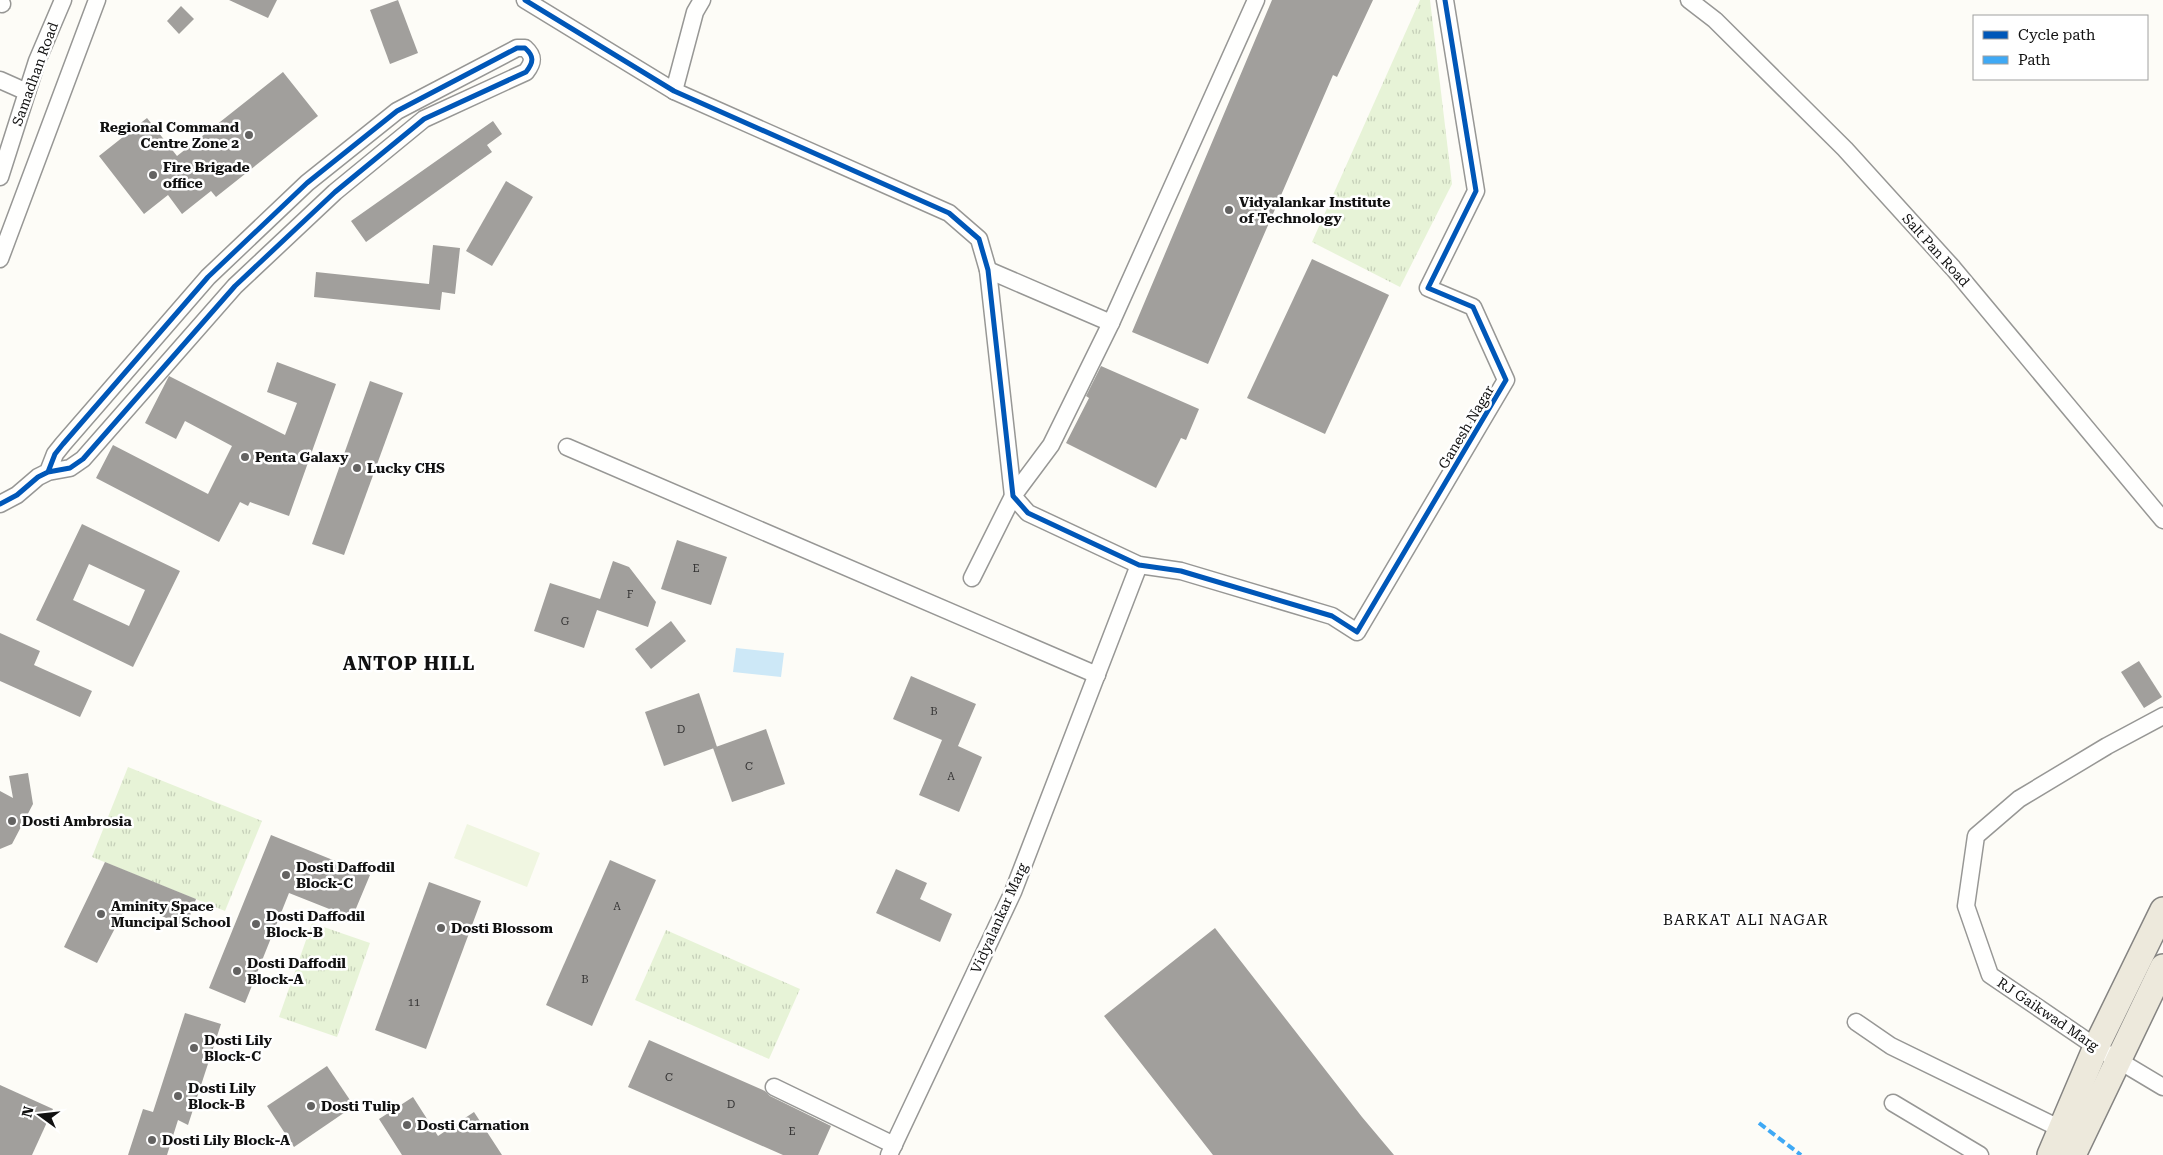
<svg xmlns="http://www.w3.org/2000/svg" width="2163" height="1155" viewBox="0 0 2163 1155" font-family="'Roboto Serif',serif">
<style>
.park{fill:url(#park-tufts)}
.pitch{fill:#f0f6e1}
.water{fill:#cde8f7}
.building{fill:#a19f9c;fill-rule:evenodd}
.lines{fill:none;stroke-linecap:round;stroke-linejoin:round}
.minor-casing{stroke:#979795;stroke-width:19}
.primary-casing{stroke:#858482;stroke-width:28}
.minor{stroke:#fffffe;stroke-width:16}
.primary{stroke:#ede9dc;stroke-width:25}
.quiet{stroke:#3fa9f5;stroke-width:4;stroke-dasharray:8 4;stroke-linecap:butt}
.cycleway-casing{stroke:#fff;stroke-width:8}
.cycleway{stroke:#0057b8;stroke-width:5}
.poi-dot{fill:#646362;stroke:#fff;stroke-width:2}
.labels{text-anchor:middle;stroke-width:5;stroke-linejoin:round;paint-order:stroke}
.number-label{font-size:11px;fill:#353434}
.street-label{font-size:14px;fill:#111;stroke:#fff}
.poi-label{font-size:14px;font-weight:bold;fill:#111;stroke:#fff;text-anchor:start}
.neighbourhood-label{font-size:15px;letter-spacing:1px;fill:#111;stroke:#fff}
.district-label{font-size:19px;font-weight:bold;letter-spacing:1px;fill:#111;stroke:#fff}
</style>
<defs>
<pattern id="park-tufts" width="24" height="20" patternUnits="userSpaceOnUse" patternTransform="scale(1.25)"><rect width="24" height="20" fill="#e7f3d7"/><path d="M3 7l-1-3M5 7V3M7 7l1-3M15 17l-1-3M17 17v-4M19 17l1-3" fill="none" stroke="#c5cfb8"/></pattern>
</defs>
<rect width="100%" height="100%" fill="#fdfcf7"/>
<g class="park">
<path d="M1420 0H1430L1452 184 1400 287 1312 242Z"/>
<path d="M128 767 262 821 225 911 92 857Z"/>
<path d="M312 923 370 943 337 1037 279 1017Z"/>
<path d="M666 930 800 989 769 1059 635 1000Z"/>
</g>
<path class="pitch" d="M467 824 540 853 527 887 454 858Z"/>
<path class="water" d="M736 648 784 653 781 677 733 672Z"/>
<g class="building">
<path d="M229 0H277L268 18Z"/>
<path d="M398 0 418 53 390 64 370 10Z"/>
<path d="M1272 0H1373L1337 77 1333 75 1208 364 1132 332Z"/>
<path d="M181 6 194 19 179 34 167 21Z"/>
<path d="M283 72 318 116 216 197 211 191 182 214 168 195 144 214 99 156 147 118 177 156Z"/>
<path d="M493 121 502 134 487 145 492 152 366 242 351 221Z"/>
<path d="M506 181 533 197 492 266 466 251Z"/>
<path d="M433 245 460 248 455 294 442 292 440 310 314 297 316 272 429 284Z"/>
<path d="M1312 259 1389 295 1325 434 1247 398Z"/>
<path d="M277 362 336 384 289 516 250 502 248 506 240 502 219 542 96 478 113 445 208 494 232 446 185 421 176 439 145 423 169 376 285 435 297 403 267 392Z"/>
<path d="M1101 366 1199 409 1186 440 1181 438 1156 488 1066 443 1089 398 1086 396Z"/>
<path d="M370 381 403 393 344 555 312 544Z"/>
<path d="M82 524 180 571 133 667 36 620ZM89 564 145 590 129 626 73 600Z"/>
<path d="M677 540 727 557 711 605 661 589Z"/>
<path d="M613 561 629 567 656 602 648 627 597 610 584 648 534 631 550 583 600 599Z"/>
<path d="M671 621 686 641 651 669 635 649Z"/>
<path d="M0 633 40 651 34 665 92 691 80 717 0 681Z"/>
<path d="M2139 661 2162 697 2144 708 2121 672Z"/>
<path d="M911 676 976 704 958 746 982 757 959 812 919 795 942 740 893 719Z"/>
<path d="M699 693 717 747 664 766 645 712Z"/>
<path d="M766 729 785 784 732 802 713 748Z"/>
<path d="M28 773 33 804 12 844 0 849V791L13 798 9 776Z"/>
<path d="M271 835 370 875 352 918 289 893 245 1003 209 988Z"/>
<path d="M610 860 656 880 592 1026 546 1005Z"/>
<path d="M105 862 196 899 186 927 129 901 97 963 64 947Z"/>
<path d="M896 869 927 883 920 899 952 914 940 942 876 913Z"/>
<path d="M429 882 481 901 426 1049 375 1030Z"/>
<path d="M1215 928 1362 1117 1394 1155H1213L1104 1016Z"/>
<path d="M185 1013 221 1024 188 1125 178 1120 167 1155H128L143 1109 153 1112Z"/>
<path d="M649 1040 765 1091 770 1096 831 1126 818 1155H783L628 1087Z"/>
<path d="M327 1066 354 1106 294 1147 267 1106Z"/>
<path d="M0 1085 53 1109 32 1155H0Z"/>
<path d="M413 1097 438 1136 474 1112 502 1155H402L379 1119Z"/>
</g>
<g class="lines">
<g class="minor-casing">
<g id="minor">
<path d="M525 0 674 91 949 213 979 239 988 270 1013 496 1028 513 1139 565 1181 571 1332 616 1357 632 1506 380 1473 307 1428 288 1476 191 1445 0"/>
<path d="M1689 0 1715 20 1845 149 1953 268 2163 520"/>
<path d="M0 3 2 4"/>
<path d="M0 80 27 92"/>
<path d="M674 91 695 12 702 0"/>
<path d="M0 177 37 61 63 0"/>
<path d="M0 259 97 0"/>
<path d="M988 270 1111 323"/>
<path d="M567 447 1097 675"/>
<path d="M0 504 17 495 38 477 48 472 70 468 83 459 235 286 335 192 424 119 526 72C534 62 534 56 525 48H517L397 111 307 183 208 277 63 444 55 454 48 472"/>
<path d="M972 578 1013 496 1051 445 1111 323 1256 0"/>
<path d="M2163 716 2107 746 2019 799 1976 836 1966 906 1990 975 2096 1047 2163 1087"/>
<path d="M1856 1022 1891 1046 2061 1129"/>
<path d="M774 1087 894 1145"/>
<path d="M1893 1103 1980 1155"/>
<path d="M889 1155 1013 892 1139 565"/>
</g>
</g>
<g class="primary-casing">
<g id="primary">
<path d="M2050 1155 2096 1047 2163 910"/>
<path d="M2073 1155 2163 967"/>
</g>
</g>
<use href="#minor" class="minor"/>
<use href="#primary" class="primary"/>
<path class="quiet" d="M1759 1123 1801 1155"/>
<g class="cycleway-casing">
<g id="cycleway">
<path d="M525 0 674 91 949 213 979 239 988 270 1013 496 1028 513 1139 565 1181 571 1332 616 1357 632 1506 380 1473 307 1428 288 1476 191 1445 0"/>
<path d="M0 504 17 495 38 477 48 472 70 468 83 459 235 286 335 192 424 119 526 72C534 62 534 56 525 48H517L397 111 307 183 208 277 63 444 55 454 48 472"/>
</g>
</g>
<use href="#cycleway" class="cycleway"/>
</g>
<g class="poi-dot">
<circle cx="249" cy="135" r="5"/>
<circle cx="153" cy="175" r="5"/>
<circle cx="1229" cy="210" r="5"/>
<circle cx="245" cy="457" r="5"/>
<circle cx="357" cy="468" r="5"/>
<circle cx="12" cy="821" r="5"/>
<circle cx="286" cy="875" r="5"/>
<circle cx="101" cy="914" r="5"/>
<circle cx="256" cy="924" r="5"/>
<circle cx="441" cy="928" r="5"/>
<circle cx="237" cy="971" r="5"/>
<circle cx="194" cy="1048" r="5"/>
<circle cx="178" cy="1096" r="5"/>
<circle cx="311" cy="1106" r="5"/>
<circle cx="407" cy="1125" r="5"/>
<circle cx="152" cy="1140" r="5"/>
</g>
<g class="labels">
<g class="number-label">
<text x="696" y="572">E</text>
<text x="630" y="598">F</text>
<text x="565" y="625">G</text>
<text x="934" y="715">B</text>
<text x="681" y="733">D</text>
<text x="749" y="770">C</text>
<text x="951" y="780">A</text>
<text x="617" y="910">A</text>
<text x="585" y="983">B</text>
<text x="414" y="1006">11</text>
<text x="669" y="1081">C</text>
<text x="731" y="1108">D</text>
<text x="792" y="1135">E</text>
</g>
<g class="street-label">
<text transform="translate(35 74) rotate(-70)" y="5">Samadhan Road</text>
<text transform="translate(1936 250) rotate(48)" y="5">Salt Pan Road</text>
<text transform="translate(1466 427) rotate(-59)" y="5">Ganesh Nagar</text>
<text transform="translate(999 918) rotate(-66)" y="5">Vidyalankar Marg</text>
<text transform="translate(2048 1014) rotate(34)" y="5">RJ Gaikwad Marg</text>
</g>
<g class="poi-label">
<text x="239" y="132" text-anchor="end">Regional Command<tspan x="239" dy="16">Centre Zone 2</tspan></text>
<text x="163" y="172">Fire Brigade<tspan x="163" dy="16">office</tspan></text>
<text x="1239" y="207">Vidyalankar Institute<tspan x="1239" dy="16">of Technology</tspan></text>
<text x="255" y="462">Penta Galaxy</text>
<text x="367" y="473">Lucky CHS</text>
<text x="22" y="826">Dosti Ambrosia</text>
<text x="296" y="872">Dosti Daffodil<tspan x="296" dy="16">Block-C</tspan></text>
<text x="111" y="911">Aminity Space<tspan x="111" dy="16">Muncipal School</tspan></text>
<text x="266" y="921">Dosti Daffodil<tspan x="266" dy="16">Block-B</tspan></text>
<text x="451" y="933">Dosti Blossom</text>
<text x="247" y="968">Dosti Daffodil<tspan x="247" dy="16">Block-A</tspan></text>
<text x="204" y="1045">Dosti Lily<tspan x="204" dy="16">Block-C</tspan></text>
<text x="188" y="1093">Dosti Lily<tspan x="188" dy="16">Block-B</tspan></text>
<text x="321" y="1111">Dosti Tulip</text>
<text x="417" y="1130">Dosti Carnation</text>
<text x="162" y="1145">Dosti Lily Block-A</text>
</g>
<g class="neighbourhood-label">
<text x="1746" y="925">BARKAT ALI NAGAR</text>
</g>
<g class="district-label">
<text x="409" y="670">ANTOP HILL</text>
</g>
</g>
<rect x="1973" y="15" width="175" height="65" fill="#ffffff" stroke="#a0a0a0"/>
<rect x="1983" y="31" width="25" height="8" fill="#0057b8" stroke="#a0a0a0"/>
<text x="2018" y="40" font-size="15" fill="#111111">Cycle path</text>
<rect x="1983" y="56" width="25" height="8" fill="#3fa9f5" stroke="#a0a0a0"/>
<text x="2018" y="65" font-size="15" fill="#111111">Path</text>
<g transform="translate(40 1115) rotate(285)" stroke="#ffffff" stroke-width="4" paint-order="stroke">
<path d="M0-4L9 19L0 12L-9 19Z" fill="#111111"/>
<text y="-8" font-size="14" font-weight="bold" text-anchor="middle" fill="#111111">N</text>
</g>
</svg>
